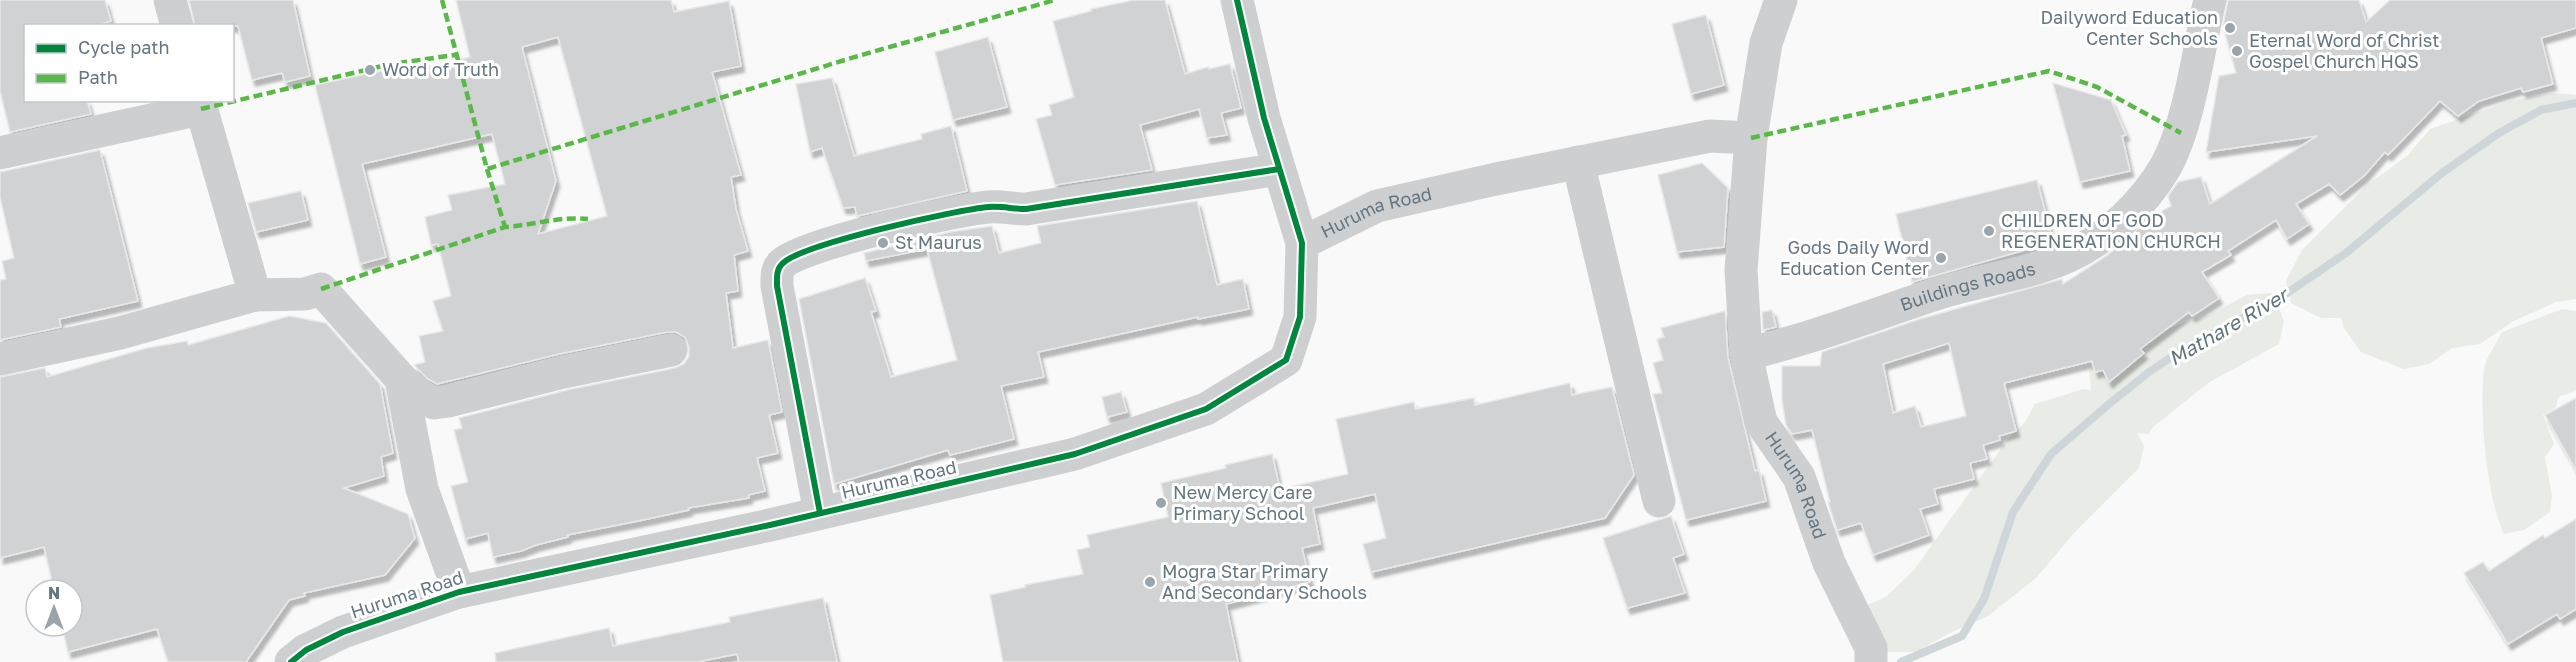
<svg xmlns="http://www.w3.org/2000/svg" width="2576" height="662" viewBox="0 0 2576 662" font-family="'Golos Text',sans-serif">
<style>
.green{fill:#e8ebe6}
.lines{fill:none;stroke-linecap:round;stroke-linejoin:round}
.stream{stroke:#ced6d9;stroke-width:8}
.building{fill:#d0d2d3;stroke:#e8e8e8;stroke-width:1.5;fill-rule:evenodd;filter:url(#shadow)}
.minor{stroke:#cecfd0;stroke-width:33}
.quiet{stroke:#58b947;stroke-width:4.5;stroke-dasharray:9 4.5;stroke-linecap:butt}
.cycleway-casing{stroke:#fff;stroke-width:10}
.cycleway{stroke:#00873e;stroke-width:6}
.poi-dot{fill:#99a4ac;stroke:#fff;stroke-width:2}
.labels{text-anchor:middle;stroke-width:6;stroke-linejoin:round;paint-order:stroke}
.poi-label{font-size:18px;fill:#657683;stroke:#fff;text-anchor:start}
.street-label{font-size:18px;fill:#657683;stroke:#fff}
.water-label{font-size:20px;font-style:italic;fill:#60757c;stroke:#fff}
</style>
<defs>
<filter id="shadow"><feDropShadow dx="3.5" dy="6" stdDeviation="1.5" flood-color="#0004"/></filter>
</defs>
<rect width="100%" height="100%" fill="#f9f9f9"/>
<g class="green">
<path d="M2553 93 2576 95V299L2556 302 2512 322 2480 344 2452 348 2429 364 2404 369 2361 352 2344 328 2341 318H2321L2291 303 2286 281 2302 250 2367 185 2407 156 2430 129 2510 101Z"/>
<path d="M2272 293 2284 321 2279 344 2208 383 2153 427 2148 434 2137 433 2144 446 2139 468 2074 533 2037 577 1988 616 1950 633 1916 652H1888L1856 641 1863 607 1887 596 1914 570 2008 439 2025 422 2035 404 2083 389 2091 390 2089 370 2106 357 2149 336 2189 321 2203 318 2247 295Z"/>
<path d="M2562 309 2576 311V391L2558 397 2556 407 2543 415 2554 444 2545 457 2552 496 2550 512 2524 530 2504 534C2486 495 2479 412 2484 369 2486 357 2497 343 2502 332Z"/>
</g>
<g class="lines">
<path class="stream" d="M1901 662 1962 636 1984 599 2013 512 2051 454 2109 404 2149 372 2185 348 2274 302 2346 253 2442 173 2499 133 2541 110 2576 103"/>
</g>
<g class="building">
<path d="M0 0H105L111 21 96 26H26V100H87L91 114 10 132 0 91Z"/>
<path d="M189 0H293L310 76 285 82 282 73 252 80 238 26H195Z"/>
<path d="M456 0H671L674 12 729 1 741 66 712 72 741 175 731 177 736 209 748 251 734 255 738 291 726 293 733 348 768 340 782 412 769 415 778 453 757 458 765 491 748 495 749 498 688 508 689 510 643 520 567 535 568 537 536 545 521 551 493 557 488 533 465 539 451 486 468 482 454 430 462 428 459 418 567 390 675 368 684 364 689 356V347L685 337 676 332H667L559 354 437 384 428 379 414 365 425 362 419 336 443 331 433 301 451 296 438 244 431 245 425 217 452 210 448 195 505 184 492 134 362 164 386 257 360 264 315 85 413 64 414 70 470 57ZM558 37 607 216 538 234 556 181 522 47Z"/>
<path d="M1134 0H1165L1185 74 1208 67 1209 69 1230 64 1241 108 1221 113 1227 135 1207 138 1199 109 1140 125 1152 170 1055 185 1036 119 1052 115 1049 105 1074 97 1053 21 1091 11V9Z"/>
<path d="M2228 0H2359L2366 22 2390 0H2576V28L2541 38 2553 84 2523 92 2521 88 2479 101 2458 116 2440 101 2388 155 2385 152 2364 176 2340 195 2329 184 2296 204 2309 224 2287 239 2276 220 2228 251 2231 255 2202 272 2219 298 2192 316 2189 312 2140 349 2144 353 2109 382 2103 370 2095 372 2092 361 2004 383 2016 431 1999 436 2000 440 1983 445 1987 459 1970 463 1974 479 1934 489 1938 504 1920 509 1929 535 1873 555 1861 523 1837 530 1828 502H1830L1812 430 1792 434 1786 425 1782 400V366H1820L1822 352 1920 319 2062 279 2063 284 2108 255 2149 219 2171 206 2168 196 2178 182 2201 177 2210 204 2317 136 2206 152 2219 76 2236 73 2223 26ZM1949 343 1966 416 1921 427 1915 406 1893 413 1883 364Z"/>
<path d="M1706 15 1724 85 1691 94 1672 24Z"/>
<path d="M988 37 1007 107 953 120 935 52Z"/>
<path d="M832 78 854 156 922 139 921 134 951 126 967 191 857 216 855 207 843 208 822 148 810 152 796 84Z"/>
<path d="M2053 83 2111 100 2126 135 2122 136 2130 171 2080 182Z"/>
<path d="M100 150 138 301 59 319 61 327 0 340V280L6 279 2 261 14 258 0 197V172Z"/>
<path d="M1702 163 1728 188 1724 247 1677 252 1658 175Z"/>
<path d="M2037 180 2053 242 1912 282 1896 214Z"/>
<path d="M301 191 308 220 256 232 248 203Z"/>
<path d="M1197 201 1217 285 1243 279 1249 309 1198 319V317L1038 352 1044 377 1001 386 1014 439 950 455 948 450 834 484 799 299 865 278 876 311 871 312 891 377 957 360 927 249 866 261 864 253 950 232 992 226 999 253 1041 243 1037 226Z"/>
<path d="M1772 310 1776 327 1763 330 1762 312Z"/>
<path d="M1725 311 1728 358 1755 471 1759 470 1766 501 1686 520 1653 394 1662 393 1653 363 1663 360 1657 339 1664 337 1661 328Z"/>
<path d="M289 316 326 323 380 384 393 453 381 457 384 476 344 488 408 514 415 538 385 575 304 593 305 596 289 600 246 662H168L157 629 68 652 62 626H72V590H54L44 547 0 558V377L45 368 47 377 147 348 187 341 188 345Z"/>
<path d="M1570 383 1572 395 1612 387 1634 475 1605 518 1371 572 1363 544 1386 538 1375 494 1313 508 1320 544 1302 548 1310 582 1226 604 1238 662H1003L990 595 1026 587 1025 585 1083 574 1077 550 1090 547 1087 535 1168 517 1161 483 1226 468 1225 465 1272 454 1280 489 1348 474 1336 419 1414 402 1415 409 1474 398 1475 405Z"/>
<path d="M1121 392 1127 412 1107 417 1102 397Z"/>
<path d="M2576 398V470L2545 415Z"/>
<path d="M1671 516 1684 554 1673 558 1685 593 1627 608 1603 538Z"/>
<path d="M2576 519V609L2560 619 2557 614 2508 644 2464 573 2483 562 2489 571 2543 535 2545 538Z"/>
<path d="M823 598 837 662H739L737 654 697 662H496L495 653 609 628 613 646 730 622 729 617Z"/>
</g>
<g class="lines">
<g class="minor">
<path d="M170 0 177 26"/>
<path id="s1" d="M1781 0 1766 43 1751 138 1741 270 1746 354 1761 422 1799 477 1829 563 1871 648V662"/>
<path d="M199 100 255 295"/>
<path d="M0 153 201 109"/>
<path d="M1578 162 1659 501"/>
<path id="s2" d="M1302 243 1377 206 1496 179 1710 136 1751 138"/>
<path id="s3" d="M1746 354C1811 339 1872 315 1936 294 1979 280 2026 275 2067 257 2108 238 2143 205 2166 166 2190 122 2198 50 2210 0"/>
<path d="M0 359 120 333 255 295 305 294 321 289 401 379 417 394 434 403 448 401 563 372 671 350"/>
<path d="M401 379 422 489 459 592"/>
<path d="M820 513 777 286C777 278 776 270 782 264 798 245 959 209 989 207 1001 206 1014 209 1026 209L1279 169"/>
<path d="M291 662 306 650 343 632 459 592 770 525 1075 454 1206 409 1286 360 1300 317 1302 243 1264 118 1237 0"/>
</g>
<g class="quiet">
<path d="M442 0 487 169 858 56 1055 0"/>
<path d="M201 109 391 64 455 55"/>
<path d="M1751 138 2049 71 2097 87 2181 133"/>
<path d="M487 169 505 227"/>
<path d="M321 289 505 227C534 225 560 216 588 219"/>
</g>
<g class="cycleway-casing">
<g id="cycleway">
<path d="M820 513 777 286C777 278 776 270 782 264 798 245 959 209 989 207 1001 206 1014 209 1026 209L1279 169"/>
<path d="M291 662 306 650 343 632 459 592 770 525 1075 454 1206 409 1286 360 1300 317 1302 243 1264 118 1237 0"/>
</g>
</g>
<use href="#cycleway" class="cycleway"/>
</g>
<g class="poi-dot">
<circle cx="2230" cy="28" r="6"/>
<circle cx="2237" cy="51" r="6"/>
<circle cx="370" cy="70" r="6"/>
<circle cx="1989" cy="231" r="6"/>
<circle cx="883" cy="243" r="6"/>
<circle cx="1941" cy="258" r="6"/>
<circle cx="1161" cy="503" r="6"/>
<circle cx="1150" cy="582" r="6"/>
</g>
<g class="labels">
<g class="poi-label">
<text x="2218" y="24" text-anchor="end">Dailyword Education<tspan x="2218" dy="21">Center Schools</tspan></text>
<text x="2249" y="47">Eternal Word of Christ<tspan x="2249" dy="21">Gospel Church HQS</tspan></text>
<text x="382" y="76">Word of Truth</text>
<text x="2001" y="227">CHILDREN OF GOD<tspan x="2001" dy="21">REGENERATION CHURCH</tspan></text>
<text x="895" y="249">St Maurus</text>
<text x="1929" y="254" text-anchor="end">Gods Daily Word<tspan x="1929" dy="21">Education Center</tspan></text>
<text x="1173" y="499">New Mercy Care<tspan x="1173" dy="21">Primary School</tspan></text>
<text x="1162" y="578">Mogra Star Primary<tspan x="1162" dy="21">And Secondary Schools</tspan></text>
</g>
<g class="street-label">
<text dy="6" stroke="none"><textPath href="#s2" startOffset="81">Huruma Road</textPath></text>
<text dy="6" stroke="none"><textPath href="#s3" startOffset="232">Buildings Roads</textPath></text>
<text transform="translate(899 480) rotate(-13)" y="6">Huruma Road</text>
<text dy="6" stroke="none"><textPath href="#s1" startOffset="501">Huruma Road</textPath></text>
<text transform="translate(407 595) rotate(-18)" y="6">Huruma Road</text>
</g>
<g class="water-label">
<text transform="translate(2228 327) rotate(-30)" y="7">Mathare River</text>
</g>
</g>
<rect x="24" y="24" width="210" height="78" fill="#ffffff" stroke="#c1c8cd" stroke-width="1.5"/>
<rect x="36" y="44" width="30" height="9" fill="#00873e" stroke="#c1c8cd" stroke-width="1.5"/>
<text x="78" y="54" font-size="18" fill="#657683">Cycle path</text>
<rect x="36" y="74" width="30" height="9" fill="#58b947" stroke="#c1c8cd" stroke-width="1.5"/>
<text x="78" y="84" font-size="18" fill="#657683">Path</text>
<g transform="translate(54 608)"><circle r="28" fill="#ffffff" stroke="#c1c8cd" stroke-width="1.5"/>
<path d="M0-4.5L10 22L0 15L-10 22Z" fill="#99a4ac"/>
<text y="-9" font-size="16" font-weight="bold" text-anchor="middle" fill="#657683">N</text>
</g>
</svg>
